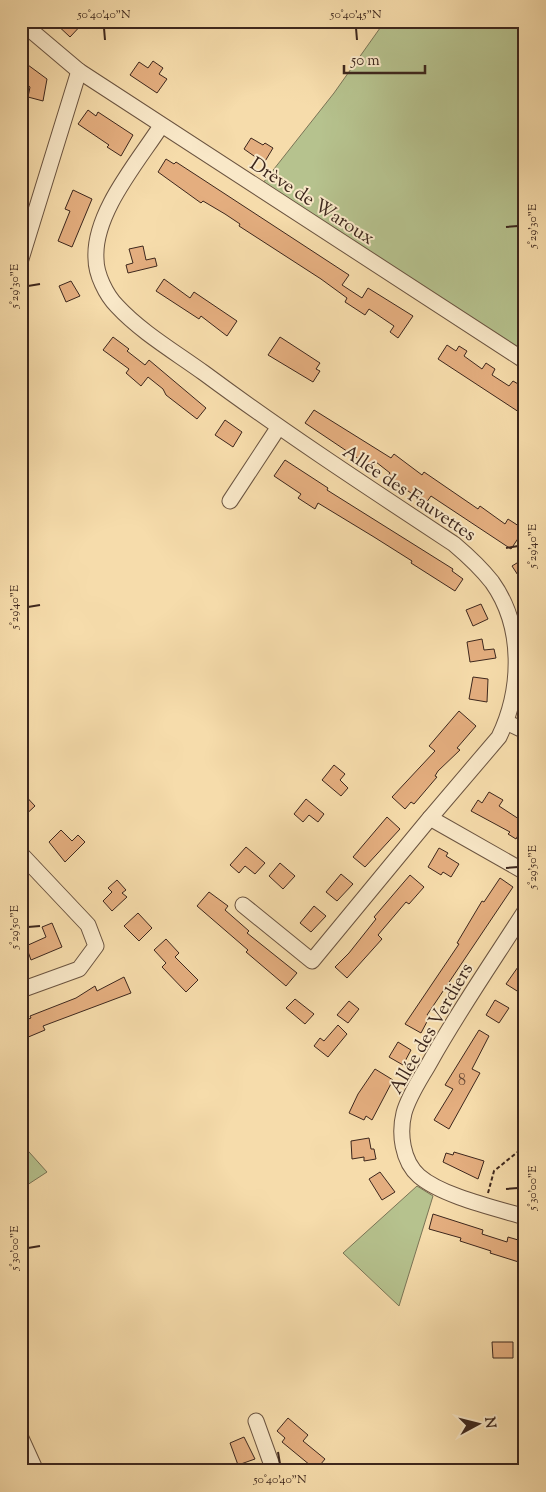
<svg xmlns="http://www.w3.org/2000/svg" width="546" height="1492" viewBox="0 0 546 1492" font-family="'Sorts Mill Goudy',serif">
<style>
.green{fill:#b6c28e;stroke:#7a7456}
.building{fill:#e4ae7f;stroke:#3d271d}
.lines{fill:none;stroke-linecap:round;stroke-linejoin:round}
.minor-casing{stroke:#6b5440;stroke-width:17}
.path{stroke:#3d271d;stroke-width:2;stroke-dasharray:4 2.5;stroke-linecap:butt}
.minor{stroke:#f9e8c8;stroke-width:15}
.ticks{fill:none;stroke:#3d271d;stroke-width:2}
.labels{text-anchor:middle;stroke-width:4;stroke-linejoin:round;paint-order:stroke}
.number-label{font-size:16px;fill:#674936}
.street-label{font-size:19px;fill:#3d271d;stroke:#f9e8c8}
.neatline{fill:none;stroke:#3d271d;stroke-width:2}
.ticks-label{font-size:12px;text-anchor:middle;fill:#3d271d}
</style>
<rect width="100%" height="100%" fill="#f6dcab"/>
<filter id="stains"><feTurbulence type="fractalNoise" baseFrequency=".004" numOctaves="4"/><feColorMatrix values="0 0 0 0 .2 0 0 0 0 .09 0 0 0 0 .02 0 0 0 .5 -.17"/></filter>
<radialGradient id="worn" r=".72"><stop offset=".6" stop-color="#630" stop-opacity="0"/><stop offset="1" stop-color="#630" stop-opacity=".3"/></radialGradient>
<g class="green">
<path d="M385 21H525V353L259 188 334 93Z"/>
<path d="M21 1143 47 1172 21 1189Z"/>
<path d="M417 1186 433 1196 399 1306 343 1253Z"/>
</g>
<g class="building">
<path d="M53 21H85L70 37Z"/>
<path d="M153 61 163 68 159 74 167 79 157 93 130 75 139 62 148 68Z"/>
<path d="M28 65 47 79 43 101 28 97 30 87 21 80V76Z"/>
<path d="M88 110 96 116 98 112 133 135 121 156 107 147 109 145 78 124Z"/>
<path d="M251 138 263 145 265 143 273 148 264 163 244 149Z"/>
<path d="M166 159 174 164 176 162 196 175 349 275 342 285 362 298 368 288 413 316 398 338 390 332 394 326 369 309 365 315 345 302 347 298 321 279 239 226 240 224 225 214 203 201 201 203 158 172Z"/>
<path d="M73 190 92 199 72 247 58 241 70 211 65 209Z"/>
<path d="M143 246 146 260 155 258 157 266 128 273 126 265 133 263 129 249Z"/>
<path d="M164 279 190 298 194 292 237 321 227 336 201 316 199 319 156 291Z"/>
<path d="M71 281 80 296 66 302 59 286Z"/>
<path d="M113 337 129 349 127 351 145 365 149 360 206 408 197 419 166 395 163 389 148 377 141 386 126 373 129 369 103 350Z"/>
<path d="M280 337 320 363 316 369 320 371 313 382 268 355Z"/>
<path d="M447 345 456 351 459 346 467 351 464 356 482 369 486 363 495 369 492 375 509 386 513 381 525 388V416L438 359Z"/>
<path d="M314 410 391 458 394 454 422 475 424 472 478 509 480 506 505 524 508 519 525 530V540L519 537 511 549 431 496 426 503 387 477 390 473 376 462 372 468 305 423Z"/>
<path d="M225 420 242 432 233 447 215 435Z"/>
<path d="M285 460 328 488 327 490 453 569 452 571 463 579 455 591 411 563 412 561 374 537 318 503 315 509 298 498 301 494 274 476Z"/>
<path d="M525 558V586L512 566Z"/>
<path d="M481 604 488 619 473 626 466 610Z"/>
<path d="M482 639 484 650 494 649 496 658 470 662 467 642Z"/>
<path d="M473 677 488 679 487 702 469 699Z"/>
<path d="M459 711 476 726 457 748 460 750 438 771 435 776 437 777 414 804 411 802 405 809 392 797 435 751 429 746Z"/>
<path d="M334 765 345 774 340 780 348 788 341 796 322 780Z"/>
<path d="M21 791 35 806 21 819Z"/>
<path d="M489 792 503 800 499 806 525 823 516 839 508 834 510 832 471 811 478 800 482 803Z"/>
<path d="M306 799 324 814 318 822 309 815 303 822 294 814Z"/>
<path d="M387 817 400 829 365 867 353 857Z"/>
<path d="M61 830 72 841 78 835 85 842 65 862 49 842Z"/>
<path d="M246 847 265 863 255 874 245 866 239 873 230 865Z"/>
<path d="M439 848 448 853 446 856 459 864 451 877 443 872 441 875 428 867Z"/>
<path d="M280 863 295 876 283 889 269 876Z"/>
<path d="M341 874 353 884 337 901 326 892Z"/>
<path d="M410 875 424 887 409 904 406 902 378 935 382 939 347 978 335 967 349 953 376 919 374 917Z"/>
<path d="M500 878 513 887 427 1015 430 1016 421 1033 405 1024 459 944 457 943 482 901 484 902Z"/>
<path d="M117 880 126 890 122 893 127 897 112 911 103 901 112 892 108 888Z"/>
<path d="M209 892 228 906 225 910 249 931 247 933 297 973 286 986 246 952 248 950 197 906Z"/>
<path d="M314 906 326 916 311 932 300 923Z"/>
<path d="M138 913 152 928 139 941 124 926Z"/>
<path d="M52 923 62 947 31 960 26 946 46 937 42 927Z"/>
<path d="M166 939 179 953 175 957 198 980 186 992 162 967 166 963 154 950Z"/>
<path d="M525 957V996L506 984Z"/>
<path d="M124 977 131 993 43 1026 45 1030 26 1038 21 1022 31 1018 30 1016 76 998 95 986 97 991Z"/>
<path d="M295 999 314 1014 305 1024 286 1008Z"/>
<path d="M495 1000 509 1008 499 1023 486 1015Z"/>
<path d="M349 1001 359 1009 348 1023 337 1015Z"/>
<path d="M338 1025 347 1034 328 1057 314 1046 320 1038 324 1041Z"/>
<path d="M479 1030 489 1036 472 1069 480 1073 449 1129 434 1120 453 1089 445 1085Z"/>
<path d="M398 1042 411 1050 403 1065 389 1057Z"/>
<path d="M375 1069 393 1080 372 1120 366 1116 364 1120 349 1113 358 1094Z"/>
<path d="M369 1138 371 1149H374L376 1159 364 1161V1157L352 1159 351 1141Z"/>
<path d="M454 1152 484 1161 478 1179 443 1162 446 1153 453 1155Z"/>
<path d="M380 1172 395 1192 382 1200 369 1179Z"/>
<path d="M433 1214 483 1230 482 1234 507 1242 508 1237 525 1242V1264L490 1253 491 1251 460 1241 461 1238 429 1229Z"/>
<path d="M492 1342H513V1358H493Z"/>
<path d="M288 1418 308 1435 303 1441 325 1459 316 1470 282 1442 285 1438 277 1431Z"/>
<path d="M244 1437 255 1459 238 1465 230 1443Z"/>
</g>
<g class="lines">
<g class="minor-casing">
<g id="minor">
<path d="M21 22 79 71 525 361"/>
<path d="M161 126C137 163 93 214 96 259 96 274 106 295 117 306 141 332 175 352 204 373 285 433 369 488 454 544 467 555 481 568 492 582 524 627 522 689 499 737L430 818 525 872"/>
<path d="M21 259 79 71"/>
<path d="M230 501 278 428"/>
<path d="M506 722 525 731"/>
<path d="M21 854 88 925 96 946 79 969 21 990"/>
<path d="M243 905 312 961 430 818"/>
<path d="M525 911C493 961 459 1010 430 1062 421 1078 409 1095 404 1113 399 1133 402 1161 419 1176 442 1196 495 1208 525 1217"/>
<path d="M256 1421 274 1471"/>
<path d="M21 1438 36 1471"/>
</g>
</g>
<path class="path" d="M488 1193 494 1171 525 1146"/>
<use href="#minor" class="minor"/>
</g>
<path class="ticks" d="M104 28 105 40M356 28 357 40M506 227 518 226M28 286 40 284M506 548 518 546M28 607 40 605M506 868 518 867M28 927 40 926M506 1189 518 1188M28 1248 40 1246M278 1452 280 1464"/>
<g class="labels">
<g class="number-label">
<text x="462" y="1085">8</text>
</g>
<g class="street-label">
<text transform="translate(313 200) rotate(33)" y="7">Drève de Waroux</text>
<text transform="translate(410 492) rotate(34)" y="7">Allée des Fauvettes</text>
<text transform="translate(430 1028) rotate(-60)" y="7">Allée des Verdiers</text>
</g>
</g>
<rect width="546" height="1492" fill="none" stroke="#f6dcab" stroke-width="55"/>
<g transform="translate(478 1424) rotate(83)" stroke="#f9e8c8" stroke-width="4" paint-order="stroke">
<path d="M0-4L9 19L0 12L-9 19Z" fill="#3d271d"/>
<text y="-8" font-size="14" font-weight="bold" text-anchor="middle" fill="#3d271d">N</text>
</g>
<path d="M344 65v8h81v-8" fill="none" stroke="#3d271d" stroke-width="2.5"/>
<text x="351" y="65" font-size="15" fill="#3d271d" stroke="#f9e8c8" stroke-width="4" paint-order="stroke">50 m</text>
<rect x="28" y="28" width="490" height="1436" class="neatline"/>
<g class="ticks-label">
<text x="104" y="18">50°40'40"N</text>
<text x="356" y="18">50°40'45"N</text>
<text transform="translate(532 226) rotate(-90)" y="4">5°29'30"E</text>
<text transform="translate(14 286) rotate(-90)" y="4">5°29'30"E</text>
<text transform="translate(532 546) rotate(-90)" y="4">5°29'40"E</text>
<text transform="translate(14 607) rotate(-90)" y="4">5°29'40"E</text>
<text transform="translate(532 867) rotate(-90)" y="4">5°29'50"E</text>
<text transform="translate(14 927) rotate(-90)" y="4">5°29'50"E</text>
<text transform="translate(532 1188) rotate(-90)" y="4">5°30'00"E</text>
<text transform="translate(14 1248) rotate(-90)" y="4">5°30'00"E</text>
<text x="280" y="1483">50°40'40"N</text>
</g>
<rect width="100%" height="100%" filter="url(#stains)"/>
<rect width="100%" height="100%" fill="url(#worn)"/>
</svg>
